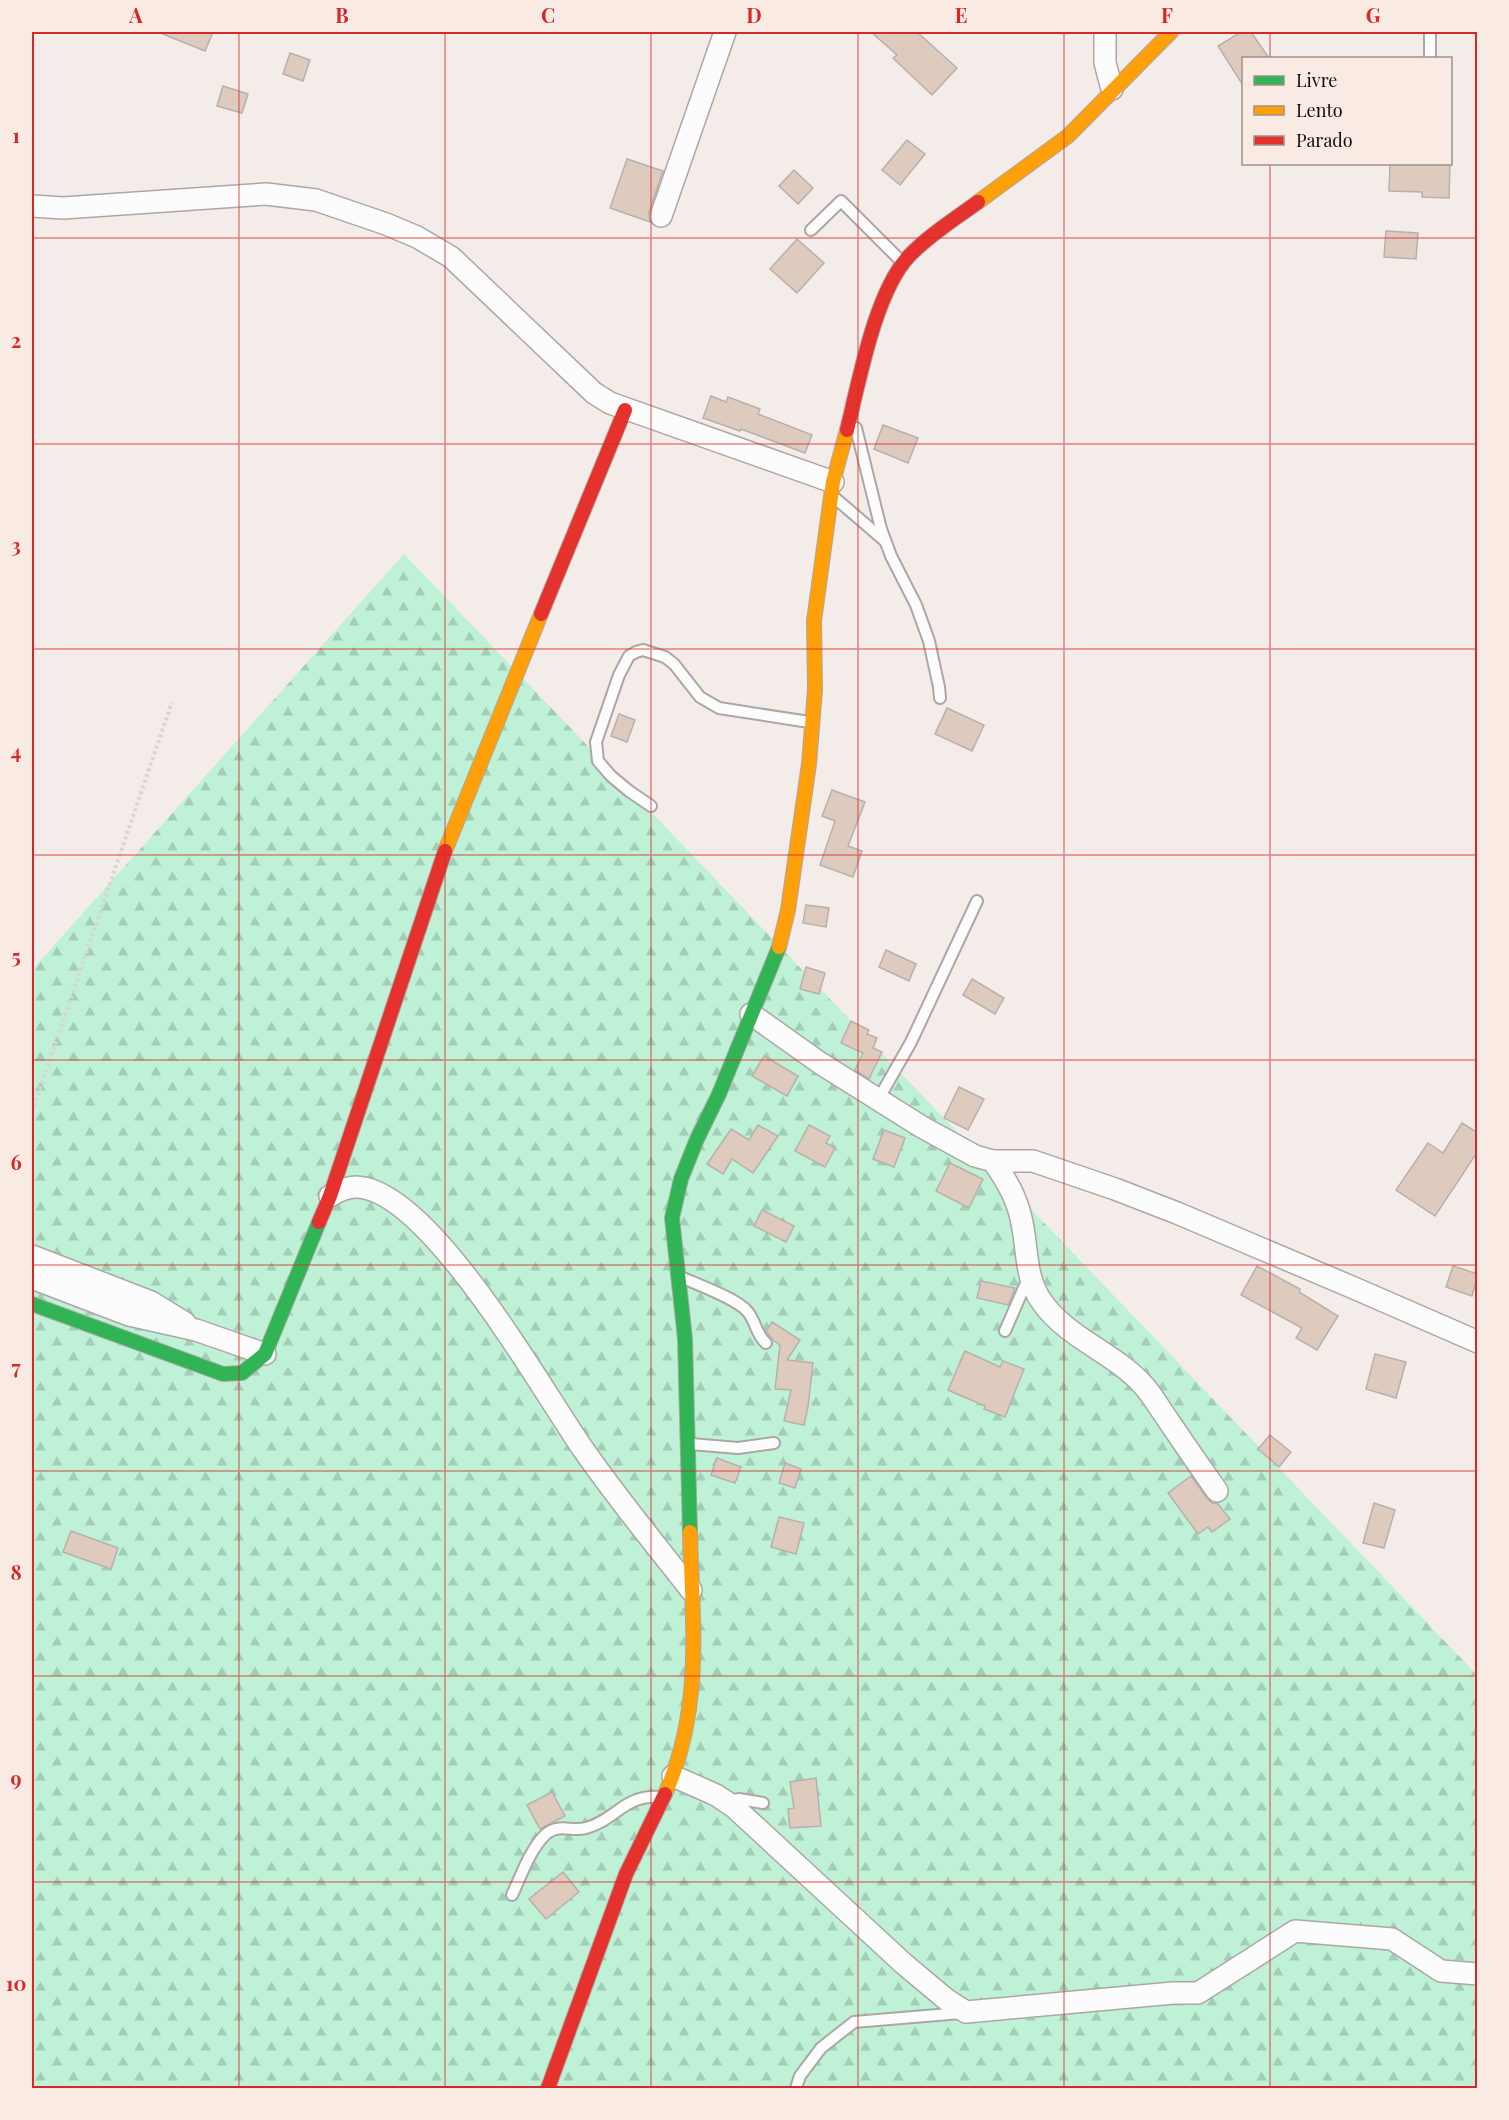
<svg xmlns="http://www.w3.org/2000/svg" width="1509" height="2120" viewBox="0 0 1509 2120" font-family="'Playfair Display',serif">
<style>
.forest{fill:url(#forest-firs)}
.building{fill:#dfcabe;stroke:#b6b1ad;stroke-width:1.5}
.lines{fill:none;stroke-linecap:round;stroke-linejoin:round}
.lane-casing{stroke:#aca7a4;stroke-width:14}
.street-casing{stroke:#aca7a4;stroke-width:24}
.fast-casing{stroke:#aca7a4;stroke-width:16}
.slow-casing{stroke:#aca7a4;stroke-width:16}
.jam-casing{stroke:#aca7a4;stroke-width:16}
.path{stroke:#d8d6d4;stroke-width:4;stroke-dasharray:3 3;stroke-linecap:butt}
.lane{stroke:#fdfcfc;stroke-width:10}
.street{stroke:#fdfcfc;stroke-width:21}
.fast{stroke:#30b455;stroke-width:14}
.slow{stroke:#ff9f0a;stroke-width:14}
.jam{stroke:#e5322d;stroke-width:14}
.grid{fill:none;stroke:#d62828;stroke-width:1.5;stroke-opacity:0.55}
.neatline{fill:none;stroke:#d62828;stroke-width:2}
.grid-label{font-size:20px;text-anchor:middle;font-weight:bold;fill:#d62828}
</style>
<defs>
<pattern id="forest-firs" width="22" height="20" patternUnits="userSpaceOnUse" patternTransform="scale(1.5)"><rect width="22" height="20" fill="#bef1d5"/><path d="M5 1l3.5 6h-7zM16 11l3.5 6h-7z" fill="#a2cdb6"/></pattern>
</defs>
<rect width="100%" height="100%" fill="#f4ece8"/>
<path class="forest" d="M404 554 1477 1675V2088H32V970Z"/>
<g class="building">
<path d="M158 32H213L205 51Z"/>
<path d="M871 32H917L957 68 932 95 893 58 897 55Z"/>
<path d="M1241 32H1251L1269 58H1244V87L1218 46Z"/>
<path d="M290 53 310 60 303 81 283 74Z"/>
<path d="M223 86 248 94 242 113 217 106Z"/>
<path d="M907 140 925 154 900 185 882 170Z"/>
<path d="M627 159 663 171 649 212 650 222 610 208Z"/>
<path d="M1390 164H1450L1449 198 1422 197V192L1389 191Z"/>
<path d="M794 170 813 188 798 204 779 186Z"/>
<path d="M1386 231 1418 233 1416 259 1384 257Z"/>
<path d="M797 239 824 263 797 293 770 269Z"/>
<path d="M711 396 726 402 728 397 760 409 758 414 812 435 805 453 741 429 740 431 703 418Z"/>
<path d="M883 425 918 438 908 463 874 449Z"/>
<path d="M947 708 984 725 972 751 935 734Z"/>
<path d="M619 714 635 720 627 742 611 736Z"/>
<path d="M832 790 865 802 848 846 862 851 853 877 820 865 835 821 822 816Z"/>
<path d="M806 905 829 908 826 927 803 923Z"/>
<path d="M886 950 916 964 909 981 879 967Z"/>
<path d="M806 967 825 973 819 994 800 989Z"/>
<path d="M972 979 1004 998 995 1014 963 995Z"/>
<path d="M851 1021 869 1030 867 1034 877 1038 873 1048 882 1052 869 1079 855 1070 863 1053 841 1043Z"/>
<path d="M764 1056 798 1076 787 1096 752 1076Z"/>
<path d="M959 1087 984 1099 968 1130 944 1118Z"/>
<path d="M1462 1123 1478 1133V1151L1435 1216 1396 1190 1428 1143 1443 1153Z"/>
<path d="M758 1125 778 1136 753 1173 732 1159 723 1174 707 1164 731 1129 749 1140Z"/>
<path d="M809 1125 830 1136 826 1143 835 1148 825 1167 795 1151Z"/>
<path d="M884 1130 905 1138 894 1167 873 1159Z"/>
<path d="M950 1163 983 1179 969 1208 936 1191Z"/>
<path d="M762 1210 794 1226 786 1242 754 1226Z"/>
<path d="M1257 1266 1300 1289 1299 1292 1338 1316 1317 1350 1296 1338 1302 1328 1241 1295Z"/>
<path d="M1453 1266 1478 1274 1472 1296 1446 1287Z"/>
<path d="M981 1281 1015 1288 1008 1305 977 1298Z"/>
<path d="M772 1322 800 1340 787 1360 813 1363 808 1407 804 1425 784 1421 791 1390 775 1389 780 1345 773 1340 766 1331Z"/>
<path d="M965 1351 1000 1367 1003 1361 1024 1369 1005 1417 984 1409 985 1406 948 1390Z"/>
<path d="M1375 1354 1406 1362 1396 1398 1366 1389Z"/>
<path d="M1270 1435 1291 1452 1279 1467 1258 1449Z"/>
<path d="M717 1458 741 1467 735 1483 711 1475Z"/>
<path d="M785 1463 801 1469 795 1488 779 1483Z"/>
<path d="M1191 1476 1207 1498 1212 1503 1218 1504 1230 1519 1212 1532 1208 1527 1198 1534 1168 1493Z"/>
<path d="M1374 1503 1395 1510 1384 1548 1363 1543Z"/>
<path d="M779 1517 804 1523 796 1554 771 1547Z"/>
<path d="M71 1531 118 1548 111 1569 63 1552Z"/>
<path d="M816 1778 821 1826 790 1828 788 1809 794 1808 790 1782Z"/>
<path d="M552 1792 565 1816 540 1829 527 1805Z"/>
<path d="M563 1872 579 1892 546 1919 529 1899Z"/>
</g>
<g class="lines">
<g class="lane-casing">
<g id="lane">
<path d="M1430 32V58"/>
<path d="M811 230 841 201 901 261"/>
<path d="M856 428 881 529 891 556 916 605 929 641 939 687 940 698"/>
<path d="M835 498 885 541"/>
<path d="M651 806 629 791 611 776 598 761 596 742 619 675 629 656 636 652 643 650 665 657 674 664 700 697 719 708 809 722"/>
<path d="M878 1100 911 1042 977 901"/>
<path d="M683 1278C699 1285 737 1299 747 1311 756 1321 756 1335 766 1343"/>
<path d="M1005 1331 1029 1276"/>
<path d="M691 1444 738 1448 774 1443"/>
<path d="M729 1801 739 1799 763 1803"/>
<path d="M512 1895C521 1876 530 1849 546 1834 559 1823 572 1832 586 1828 618 1819 623 1794 662 1797"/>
<path d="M796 2088 800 2076 821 2048 854 2022 961 2013"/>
</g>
</g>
<g class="street-casing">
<g id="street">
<path d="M1105 32V63L1112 89"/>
<path d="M32 206 63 208 266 194 316 200 386 224 417 237 451 257 594 393 610 403 833 482"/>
<path d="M661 216 725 32"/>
<path d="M751 1014 820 1063 922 1127 975 1156 993 1161H1033L1115 1189 1177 1213 1354 1288 1478 1342"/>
<path d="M993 1161C1006 1180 1016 1196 1021 1218 1028 1246 1024 1277 1042 1302 1067 1338 1115 1353 1144 1386 1153 1396 1160 1409 1168 1420 1184 1444 1201 1468 1217 1491"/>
<path d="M330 1196C338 1191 346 1187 356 1187 429 1188 543 1392 583 1449 617 1498 655 1544 691 1590"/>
<path d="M32 1256 151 1302 185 1323"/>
<path d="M32 1278 129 1315 196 1330 265 1354"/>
<path d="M673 1776 716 1795 734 1807 904 1964 947 2000 966 2012 1173 1993H1198L1295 1931 1392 1939 1441 1971 1478 1974"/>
</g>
</g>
<g class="fast-casing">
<g id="fast">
<path d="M32 1304 223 1374 242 1373 265 1354 319 1222"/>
<path d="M690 1532 685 1339 672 1218 681 1179 697 1139 719 1094 779 947"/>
</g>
</g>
<g class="slow-casing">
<g id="slow">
<path d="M978 202 1068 136 1171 32"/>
<path d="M445 851 541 614"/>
<path d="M779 947 788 910 809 764 815 690 814 621 833 482 847 430"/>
<path d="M665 1794C704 1707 692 1623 690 1532"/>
</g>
</g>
<g class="jam-casing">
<g id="jam">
<path d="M847 430C859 382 875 292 909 256 929 235 955 219 978 202"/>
<path d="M541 614 625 410"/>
<path d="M319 1222 330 1196 445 851"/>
<path d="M548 2088 626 1874 665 1794"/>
</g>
</g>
<path class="path" d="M32 1112 172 702"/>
<use href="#lane" class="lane"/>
<use href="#street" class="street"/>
<use href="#fast" class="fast"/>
<use href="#slow" class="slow"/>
<use href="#jam" class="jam"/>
</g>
<path class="grid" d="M239 32V2088M445 32V2088M651 32V2088M858 32V2088M1064 32V2088M1270 32V58M1270 164V2088M32 238H1478M32 444H1478M32 649H1478M32 855H1478M32 1060H1478M32 1265H1478M32 1471H1478M32 1676H1478M32 1882H1478"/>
<rect width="1509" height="2120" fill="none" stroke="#f9ebe3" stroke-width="66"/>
<rect x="1242" y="57" width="210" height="108" fill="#f9ebe3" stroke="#9c928c" stroke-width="1.5"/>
<rect x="1254" y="76" width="30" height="9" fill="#30b455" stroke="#9c928c" stroke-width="1.5"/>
<text x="1296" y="87" font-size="18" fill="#110c0a">Livre</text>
<rect x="1254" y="106" width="30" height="9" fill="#ff9f0a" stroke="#9c928c" stroke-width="1.5"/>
<text x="1296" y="117" font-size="18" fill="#110c0a">Lento</text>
<rect x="1254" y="136" width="30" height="9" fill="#e5322d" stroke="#9c928c" stroke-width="1.5"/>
<text x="1296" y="147" font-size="18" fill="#110c0a">Parado</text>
<rect x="33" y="33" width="1443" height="2054" class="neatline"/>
<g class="grid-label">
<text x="136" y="23">A</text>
<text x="342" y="23">B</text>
<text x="548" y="23">C</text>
<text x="754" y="23">D</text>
<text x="961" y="23">E</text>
<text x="1167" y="23">F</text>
<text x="1373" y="23">G</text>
<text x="16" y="143">1</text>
<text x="16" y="348">2</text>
<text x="16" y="553">3</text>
<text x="16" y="759">4</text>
<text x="16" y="964">5</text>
<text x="16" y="1170">6</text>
<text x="16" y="1375">7</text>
<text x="16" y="1580">8</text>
<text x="16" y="1786">9</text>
<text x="16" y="1991">10</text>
</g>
</svg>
